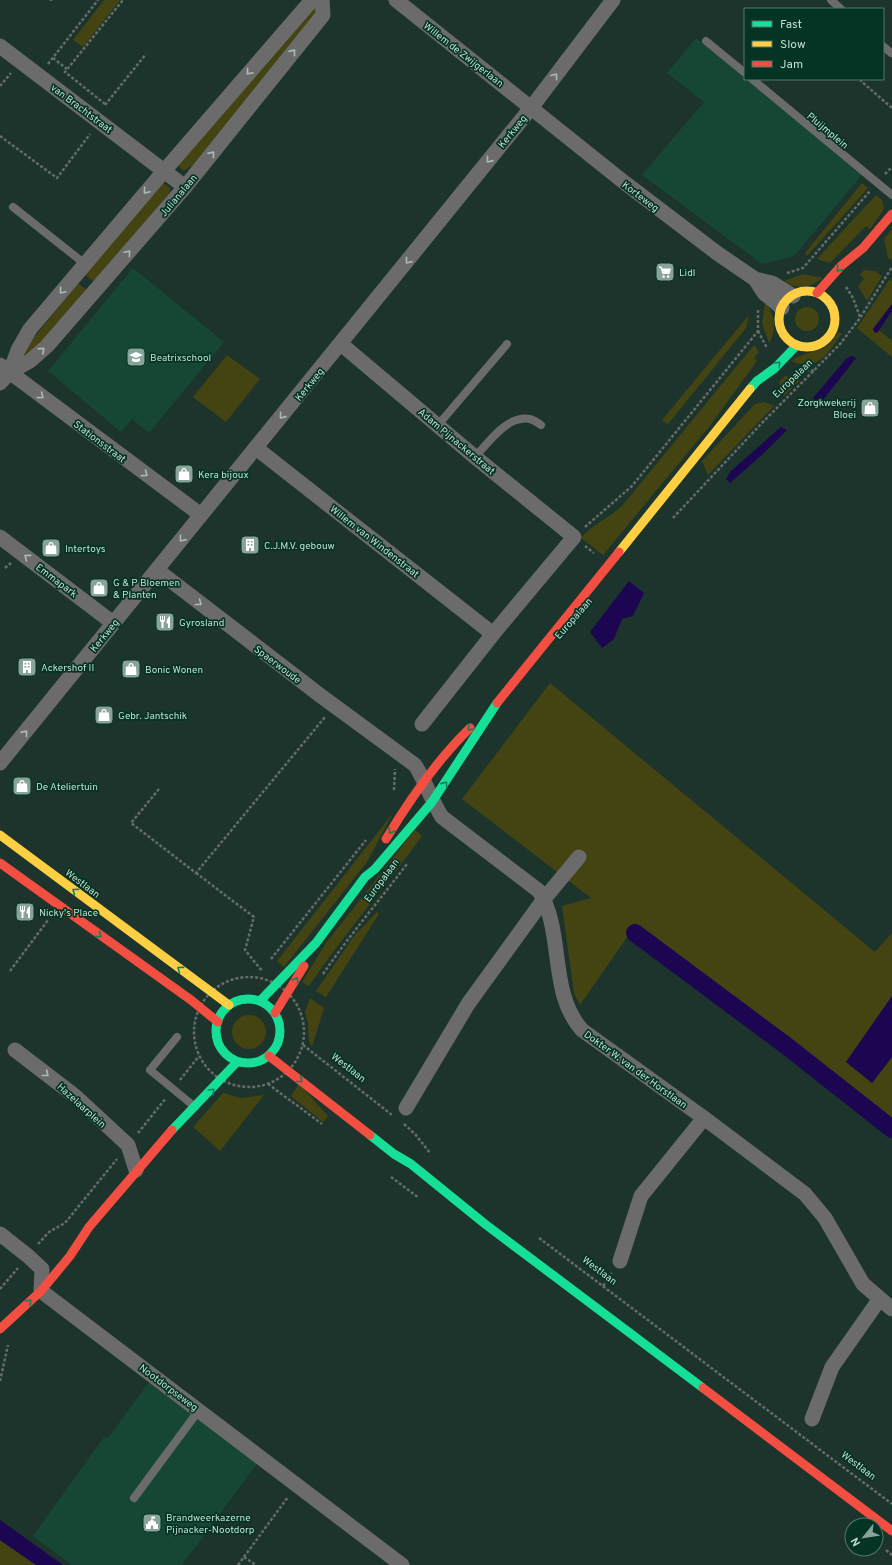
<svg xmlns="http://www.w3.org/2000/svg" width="892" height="1565" viewBox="0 0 892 1565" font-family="Overpass,sans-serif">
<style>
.built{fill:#164735}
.green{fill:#444413}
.water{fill:#1c0551}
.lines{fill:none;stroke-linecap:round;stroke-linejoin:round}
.canal{stroke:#1c0551;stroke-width:18}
.path{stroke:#666c6a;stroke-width:2.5;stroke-dasharray:3 2;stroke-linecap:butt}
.lane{stroke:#6c6b6c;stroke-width:8}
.street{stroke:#6c6b6c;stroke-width:15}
.fast{stroke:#16e098;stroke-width:9}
.slow{stroke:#ffcf43;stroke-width:9}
.jam{stroke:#f24e42;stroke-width:9}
.oneway{stroke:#a8bcb3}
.oneway2{stroke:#0d8159}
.labels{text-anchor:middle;stroke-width:3.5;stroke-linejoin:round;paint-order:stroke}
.street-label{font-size:10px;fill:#c2dfd1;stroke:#053425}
.poi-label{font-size:10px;fill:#c2dfd1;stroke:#053425;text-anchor:start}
</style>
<rect width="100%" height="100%" fill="#1c342b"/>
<g class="built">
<path d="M696 38 862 175 794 256 762 264 642 175 704 102 667 73Z"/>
<path d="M133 268 224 342 149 433 132 419 121 432 48 371Z"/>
<path d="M152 1378 259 1461 182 1565H72L33 1536 104 1437 108 1438Z"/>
</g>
<g class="green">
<path d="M104 0H120L83 47 73 40Z"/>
<path d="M308 7H318L317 16 194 164 184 171 179 167 178 162Z"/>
<path d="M163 183 170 188V192L96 283 84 274Z"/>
<path d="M862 183 868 188 807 256 805 253Z"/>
<path d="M876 195 882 200 884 209 870 229 866 226 830 263 817 259Z"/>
<path d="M892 229V260L888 258 884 239Z"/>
<path d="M864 270 875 271 882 276 867 301 858 286 864 279 860 275Z"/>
<path d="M803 274 823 278C811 287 797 291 784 281Z"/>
<path d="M890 279 892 281V304L873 329 877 333 879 330 892 341V357L857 328Z"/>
<path d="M78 283 89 292 27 361 20 355Z"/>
<path d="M765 303C775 313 777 331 769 343L762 323Z"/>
<circle cx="807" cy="319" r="12"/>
<path d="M749 315 746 328 668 424 662 420Z"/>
<path d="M838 332 842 334C827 353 819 373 791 361 811 347 825 356 838 332Z"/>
<path d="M754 345 759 352 754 358 757 361 709 427 603 555 581 538C593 524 609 518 622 506Z"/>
<path d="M227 355 260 379 226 422 193 397Z"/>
<path d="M785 376 800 380 784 396 779 382Z"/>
<path d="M764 402 774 406 708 475 702 461 755 404Z"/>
<path d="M550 683 875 952 892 933V996L846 1062 872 1083 892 1057V1123L754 1016 634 927 580 1005 574 993 562 906 591 898 462 799Z"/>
<path d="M393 813 367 862 284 967 277 961Z"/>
<path d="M415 830 422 836C385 887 344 934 309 986L302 982 326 943Z"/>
<path d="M377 912 379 914 326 997 316 991 354 936Z"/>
<path d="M310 998 324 1008 312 1047 309 1041 308 1024 305 1012Z"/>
<circle cx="249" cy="1032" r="17"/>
<path d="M299 1084 328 1116 323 1122 291 1096Z"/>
<path d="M223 1093 241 1098 264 1095 220 1151 193 1127Z"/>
<path d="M0 1540 36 1565H0Z"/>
</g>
<g class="water">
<path d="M892 304V311L877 333 874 332 873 329Z"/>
<path d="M852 356 856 358 823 400 816 402 813 398 847 358Z"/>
<path d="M781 427 787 430 764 453 730 483 726 479 731 471Z"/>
<path d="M629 581 644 593 633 616 622 619 614 639 602 648 590 632Z"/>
<path d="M892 996V1057L872 1083 846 1062Z"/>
<path d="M0 1520 63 1565H36L0 1540Z"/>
</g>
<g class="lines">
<path class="canal" d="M635 933 788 1047 892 1129"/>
<g class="path">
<path d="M51 0V1"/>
<path d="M53 58 67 69"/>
<path d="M48 64 98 0"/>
<path d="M862 79 861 81 892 108"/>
<path d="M0 86 11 73"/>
<path d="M105 104 65 72 123 0"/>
<path d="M105 105 146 54"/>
<path d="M0 136 57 178 90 134"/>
<path d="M885 174 892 167"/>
<path d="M787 273 803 268 870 191"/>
<path d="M846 287 853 298 860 317"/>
<path d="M758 331 767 348"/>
<path d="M801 369 815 371"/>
<path d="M673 518 761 424 840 344 860 318 892 267"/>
<path d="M585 527 632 486 754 336 758 331V308"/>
<path d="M585 546 594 553"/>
<path d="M5 568 11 563"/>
<path d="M159 789 131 823 196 873 325 717"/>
<path d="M394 790 395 769"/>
<path d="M196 873 254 917 245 950 262 971"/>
<path d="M271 959 366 840"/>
<path d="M10 971 48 920"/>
<path d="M323 974C349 936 379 901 407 864"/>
<circle cx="249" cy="1032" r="55"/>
<path d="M303 1045 392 1115"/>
<path d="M180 1080 199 1056"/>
<path d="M268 1084 322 1124"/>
<path d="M404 1124 415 1134 430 1153"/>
<path d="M138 1133 166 1098"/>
<path d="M391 1177 419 1198"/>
<path d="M539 1238 892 1504"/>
<path d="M38 1244 49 1232 65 1223 117 1159"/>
<path d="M603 1286 612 1273"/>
<path d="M0 1289 18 1268"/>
<path d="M0 1381 8 1345"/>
<path d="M886 1550 892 1555"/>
<path d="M244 1557 256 1565"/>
<path d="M238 1565 288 1497"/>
</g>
<g class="lane">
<path d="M831 0 841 9"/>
<path d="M706 41 745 73"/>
<path d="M883 46 891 53"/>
<path d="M752 79 892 195"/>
<path d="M13 207 85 264"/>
<path d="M438 425 507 344"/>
<path d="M475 457C488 443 507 415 530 419 534 420 538 423 541 425"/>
<path d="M177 1037 150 1070 195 1107"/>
<path d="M134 1498 199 1410"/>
</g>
<g class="street">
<path d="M396 0 625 183 717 253 755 279 772 283 793 296"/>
<path d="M0 46 185 187"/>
<path d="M755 279 764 293 782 308"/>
<path d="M341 344 475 457 574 537 493 634 422 724"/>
<path d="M0 365 201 515"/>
<path d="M10 372 18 350 30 329 164 171 312 0"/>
<path d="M0 383 10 372 30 361 47 346 185 187 323 15 322 0"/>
<path d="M256 448 493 634"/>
<path d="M0 537 113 623"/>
<path d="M157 570 321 696 415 765C426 782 431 800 442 817L539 891C565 933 548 992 582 1030L704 1118 805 1194 825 1218 863 1284 892 1309"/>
<path d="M0 763 531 108 613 0"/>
<path d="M15 1050 75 1096 128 1145 136 1170"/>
<path d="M406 1108 468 1004 544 899 579 857"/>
<path d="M0 1234 28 1256 42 1269 41 1291 402 1565"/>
<path d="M620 1261 641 1196 704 1118"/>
<path d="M812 1419 832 1367 879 1300"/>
</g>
<g class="fast">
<path d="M750 389 757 381 775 368 797 345"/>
<circle cx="248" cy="1031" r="32"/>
<path d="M260 1001 316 943 365 877 375 869 432 802 497 703"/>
<path d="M172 1130 237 1062"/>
<path d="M370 1135 394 1154 411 1164 485 1224 703 1388"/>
</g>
<g class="slow">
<circle cx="807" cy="319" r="28"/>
<path d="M619 552 750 389"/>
<path d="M0 835 229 1005"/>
</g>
<g class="jam">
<path d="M817 293 841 266 863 248 892 214"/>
<path d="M497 703 619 552"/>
<path d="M386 839C410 799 436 761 470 728"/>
<path d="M0 863 191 1000 218 1022"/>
<path d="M275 1013 304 966"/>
<path d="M269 1056 370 1135"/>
<path d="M0 1329 41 1291 70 1256 89 1227 172 1130"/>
<path d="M703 1388 892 1531"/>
</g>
</g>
<defs><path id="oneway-chevron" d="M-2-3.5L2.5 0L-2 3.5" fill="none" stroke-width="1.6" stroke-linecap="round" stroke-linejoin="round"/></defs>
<g class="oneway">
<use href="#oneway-chevron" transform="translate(293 52) rotate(-51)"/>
<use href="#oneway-chevron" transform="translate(249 72) rotate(131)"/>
<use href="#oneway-chevron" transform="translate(555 76) rotate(-53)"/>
<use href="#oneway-chevron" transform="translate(212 154) rotate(-51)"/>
<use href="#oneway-chevron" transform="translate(489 160) rotate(129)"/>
<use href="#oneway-chevron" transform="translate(146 191) rotate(130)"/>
<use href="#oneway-chevron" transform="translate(128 253) rotate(-49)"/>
<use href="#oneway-chevron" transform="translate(408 261) rotate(129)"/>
<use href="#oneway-chevron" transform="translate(62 291) rotate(130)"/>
<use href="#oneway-chevron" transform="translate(42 350) rotate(-42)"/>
<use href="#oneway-chevron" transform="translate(41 396) rotate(37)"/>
<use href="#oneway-chevron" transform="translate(282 416) rotate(129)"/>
<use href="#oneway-chevron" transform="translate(145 474) rotate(37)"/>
<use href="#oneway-chevron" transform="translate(182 539) rotate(129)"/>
<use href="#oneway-chevron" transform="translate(27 557) rotate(-143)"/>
<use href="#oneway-chevron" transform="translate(199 603) rotate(38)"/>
<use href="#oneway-chevron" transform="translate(25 733) rotate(-51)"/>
<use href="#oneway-chevron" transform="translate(46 1074) rotate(38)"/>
</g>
<g class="oneway2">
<use href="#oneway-chevron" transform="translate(839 269) rotate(132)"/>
<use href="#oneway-chevron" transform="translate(778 364) rotate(-45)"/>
<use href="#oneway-chevron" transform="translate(470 728) rotate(138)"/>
<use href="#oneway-chevron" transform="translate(445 784) rotate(-55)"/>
<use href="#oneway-chevron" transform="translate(391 831) rotate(122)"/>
<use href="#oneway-chevron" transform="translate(75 891) rotate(-143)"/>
<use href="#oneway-chevron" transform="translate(99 935) rotate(36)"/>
<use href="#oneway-chevron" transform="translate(180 969) rotate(-143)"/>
<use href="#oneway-chevron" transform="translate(296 980) rotate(-61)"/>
<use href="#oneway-chevron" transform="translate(300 1080) rotate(38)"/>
<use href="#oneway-chevron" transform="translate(212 1091) rotate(-46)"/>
<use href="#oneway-chevron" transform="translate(29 1302) rotate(-43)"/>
</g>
<defs>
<g id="supermarket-square" transform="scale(1)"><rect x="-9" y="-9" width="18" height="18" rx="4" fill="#88a397" stroke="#053425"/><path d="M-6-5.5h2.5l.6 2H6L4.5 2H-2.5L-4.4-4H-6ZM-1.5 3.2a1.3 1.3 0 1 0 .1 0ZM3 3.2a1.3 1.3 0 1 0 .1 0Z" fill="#fff"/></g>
<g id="school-square" transform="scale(1)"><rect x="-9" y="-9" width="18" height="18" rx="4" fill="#88a397" stroke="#053425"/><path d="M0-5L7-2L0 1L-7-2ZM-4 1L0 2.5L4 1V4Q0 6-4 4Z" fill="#fff"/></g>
<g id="shop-square" transform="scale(1)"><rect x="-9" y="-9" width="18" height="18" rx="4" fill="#88a397" stroke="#053425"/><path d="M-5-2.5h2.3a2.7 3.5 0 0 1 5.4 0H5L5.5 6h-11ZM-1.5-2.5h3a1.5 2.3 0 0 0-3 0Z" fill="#fff"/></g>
<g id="building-square" transform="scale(1)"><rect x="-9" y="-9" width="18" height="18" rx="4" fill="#88a397" stroke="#053425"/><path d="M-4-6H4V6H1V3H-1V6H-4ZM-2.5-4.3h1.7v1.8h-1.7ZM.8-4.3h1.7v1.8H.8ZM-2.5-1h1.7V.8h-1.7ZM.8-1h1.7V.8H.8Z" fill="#fff"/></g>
<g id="restaurant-square" transform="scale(1)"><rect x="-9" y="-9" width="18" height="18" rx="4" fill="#88a397" stroke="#053425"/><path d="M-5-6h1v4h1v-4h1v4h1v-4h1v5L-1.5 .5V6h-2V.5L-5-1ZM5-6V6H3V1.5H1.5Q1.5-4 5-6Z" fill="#fff"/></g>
<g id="civic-square" transform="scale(1)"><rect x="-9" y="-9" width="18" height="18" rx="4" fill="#88a397" stroke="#053425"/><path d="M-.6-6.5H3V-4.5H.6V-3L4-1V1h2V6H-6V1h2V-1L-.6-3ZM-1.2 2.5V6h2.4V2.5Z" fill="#fff"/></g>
</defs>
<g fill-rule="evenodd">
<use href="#supermarket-square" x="665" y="272"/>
<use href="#school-square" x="136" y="357"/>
<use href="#shop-square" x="870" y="408"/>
<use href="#shop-square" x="184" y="474"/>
<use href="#building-square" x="250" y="545"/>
<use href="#shop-square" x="51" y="548"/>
<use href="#shop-square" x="99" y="588"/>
<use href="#restaurant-square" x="165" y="622"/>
<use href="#building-square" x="27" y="667"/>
<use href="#shop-square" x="131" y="669"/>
<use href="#shop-square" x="104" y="715"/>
<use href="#shop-square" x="22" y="786"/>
<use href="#restaurant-square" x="25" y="912"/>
<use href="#civic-square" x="152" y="1523"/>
</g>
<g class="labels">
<g class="street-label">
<text transform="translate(464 54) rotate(38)" y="4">Willem de Zwijgerlaan</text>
<text transform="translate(82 108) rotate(37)" y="4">van Brachtstraat</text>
<text transform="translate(828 130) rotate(40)" y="4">Pluijmplein</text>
<text transform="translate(512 131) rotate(-51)" y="4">Kerkweg</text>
<text transform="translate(178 195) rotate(-50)" y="4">Julianalaan</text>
<text transform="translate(641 196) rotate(37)" y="4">Korteweg</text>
<text transform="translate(792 378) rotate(-44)" y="4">Europalaan</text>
<text transform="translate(309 384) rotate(-51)" y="4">Kerkweg</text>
<text transform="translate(100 441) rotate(37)" y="4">Stationsstraat</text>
<text transform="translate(457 441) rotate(40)" y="4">Adam Pijnackerstraat</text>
<text transform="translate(375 541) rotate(38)" y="4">Willem van Windenstraat</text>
<text transform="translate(57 580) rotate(37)" y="4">Emmapark</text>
<text transform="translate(573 618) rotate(-49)" y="4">Europalaan</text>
<text transform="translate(104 635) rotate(-51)" y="4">Kerkweg</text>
<text transform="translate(278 664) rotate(37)" y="4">Spaerwoude</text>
<text transform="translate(381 880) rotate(-53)" y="4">Europalaan</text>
<text transform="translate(83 883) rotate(37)" y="4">Westlaan</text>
<text transform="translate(349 1067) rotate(38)" y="4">Westlaan</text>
<text transform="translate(636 1069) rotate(36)" y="4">Dokter W. van der Horstlaan</text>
<text transform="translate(82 1105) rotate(42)" y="4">Hazelaarplein</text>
<text transform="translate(600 1270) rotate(37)" y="4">Westlaan</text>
<text transform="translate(169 1387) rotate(37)" y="4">Nootdorpseweg</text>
<text transform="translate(859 1465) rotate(37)" y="4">Westlaan</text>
</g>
<g class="poi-label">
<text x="679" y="276">Lidl</text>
<text x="150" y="361">Beatrixschool</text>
<text x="856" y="406" text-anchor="end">Zorgkwekerij<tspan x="856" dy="12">Bloei</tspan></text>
<text x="198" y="478">Kera bijoux</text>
<text x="264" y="549">C.J.M.V. gebouw</text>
<text x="65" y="552">Intertoys</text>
<text x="113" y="586">G &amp; P Bloemen<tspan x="113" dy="12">&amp; Planten</tspan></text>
<text x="179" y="626">Gyrosland</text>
<text x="41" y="671">Ackershof II</text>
<text x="145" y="673">Bonic Wonen</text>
<text x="118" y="719">Gebr. Jantschik</text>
<text x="36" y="790">De Ateliertuin</text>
<text x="39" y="916">Nicky's Place</text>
<text x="166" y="1521">Brandweerkazerne<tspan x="166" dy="12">Pijnacker-Nootdorp</tspan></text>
</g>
</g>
<rect x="744" y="8" width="140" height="72" fill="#053425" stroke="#51786a"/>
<rect x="752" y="21" width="20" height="6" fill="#16e098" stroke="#51786a"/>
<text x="780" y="28" font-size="12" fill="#c2dfd1">Fast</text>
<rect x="752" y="41" width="20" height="6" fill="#ffcf43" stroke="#51786a"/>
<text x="780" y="48" font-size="12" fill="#c2dfd1">Slow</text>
<rect x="752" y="61" width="20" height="6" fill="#f24e42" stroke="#51786a"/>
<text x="780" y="68" font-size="12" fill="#c2dfd1">Jam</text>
<g transform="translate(864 1537) rotate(240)"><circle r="19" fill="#053425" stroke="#51786a"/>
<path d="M0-3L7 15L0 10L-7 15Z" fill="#88a397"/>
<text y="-6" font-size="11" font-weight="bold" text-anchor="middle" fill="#c2dfd1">N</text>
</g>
</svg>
